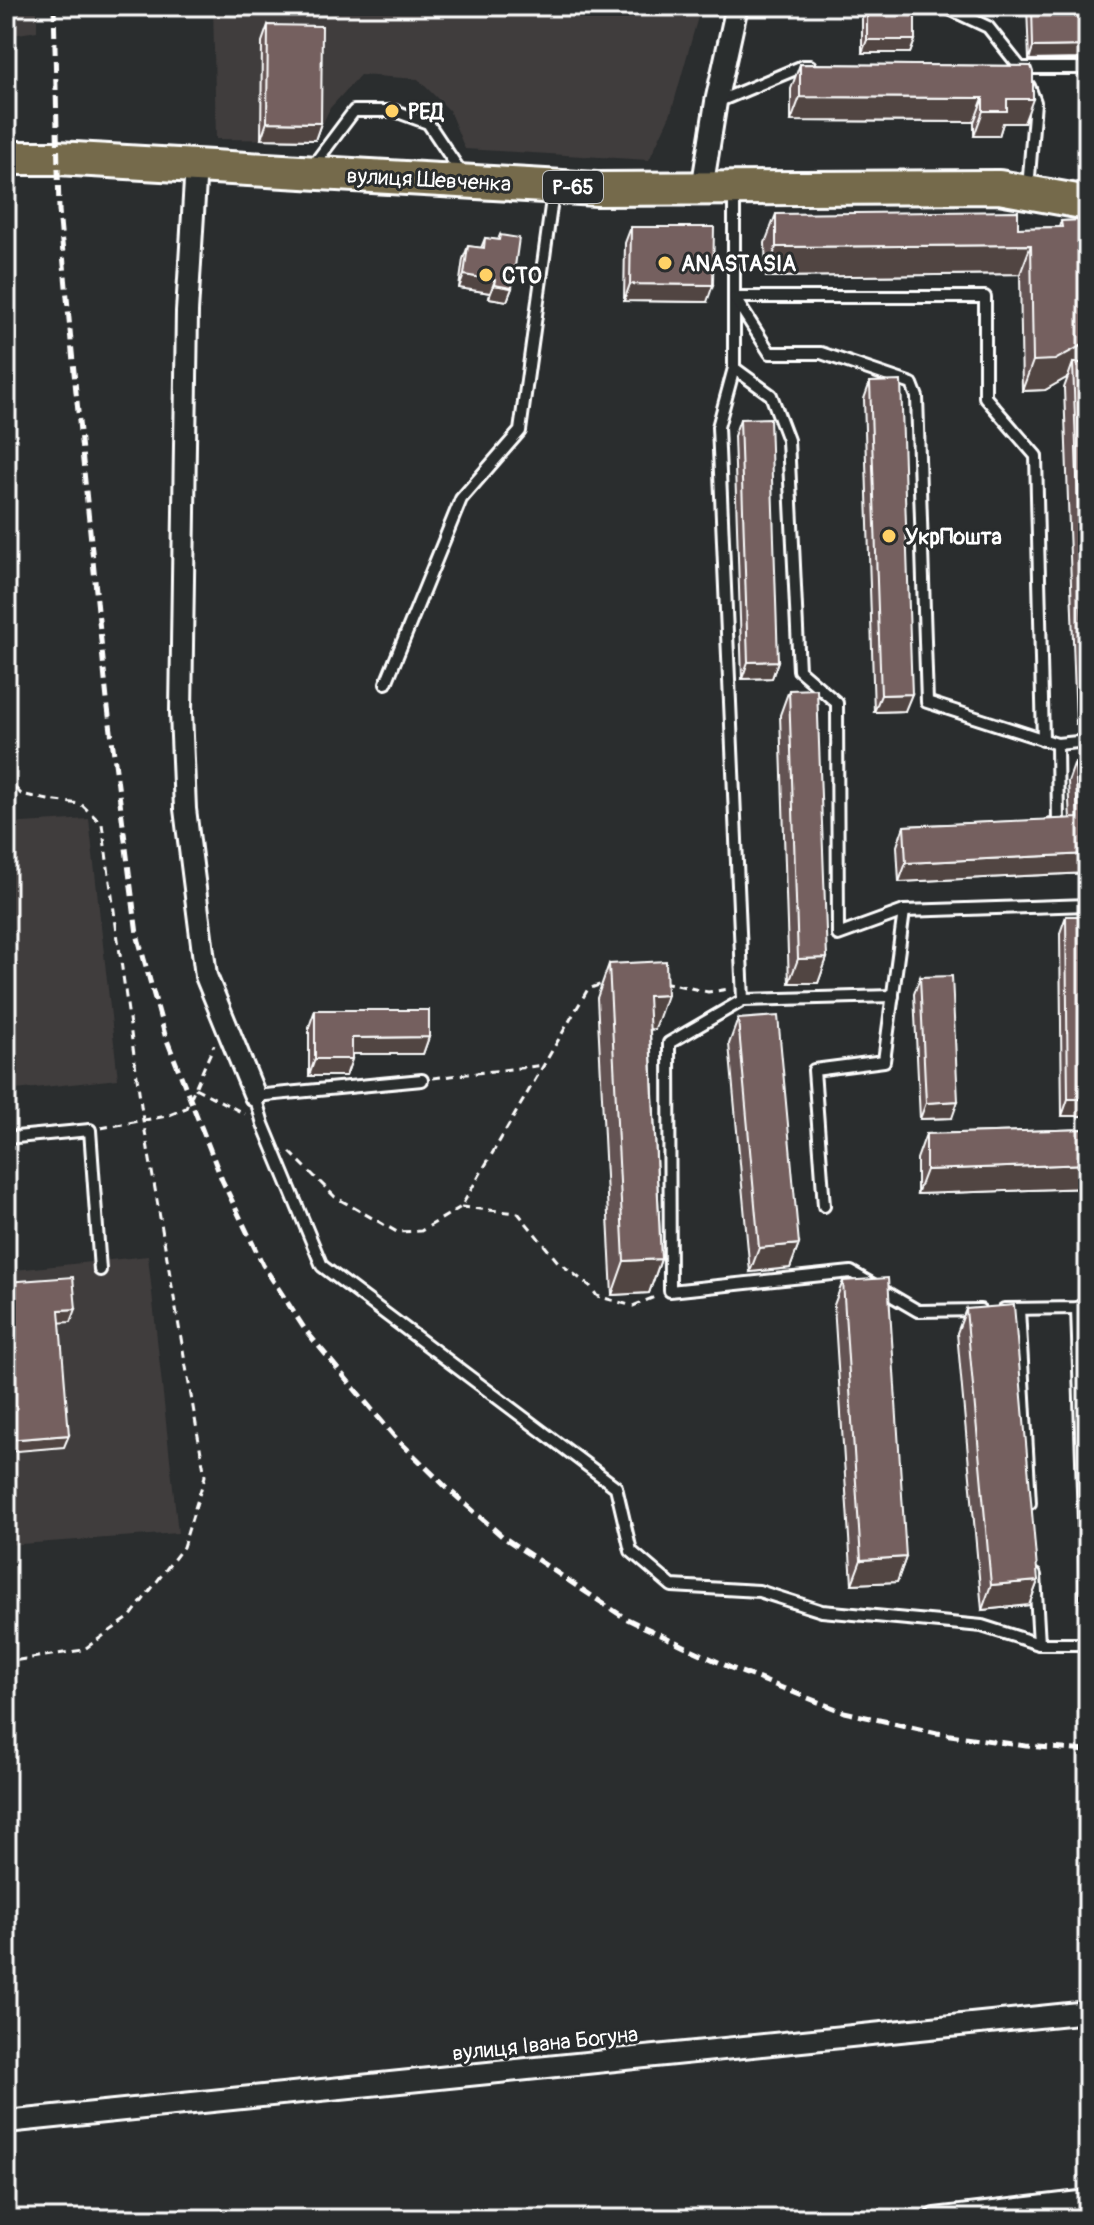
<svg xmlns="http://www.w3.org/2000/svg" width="1094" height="2225" viewBox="0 0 1094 2225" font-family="Pangolin,sans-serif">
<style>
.built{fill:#403d3d}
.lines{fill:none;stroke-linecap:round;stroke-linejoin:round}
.lane-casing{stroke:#fff;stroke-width:16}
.street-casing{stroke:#fff;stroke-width:26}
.primary-casing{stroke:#fff;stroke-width:38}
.path{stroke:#fff;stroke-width:3;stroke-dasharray:8 6;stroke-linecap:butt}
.lane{stroke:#2a2d2e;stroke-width:10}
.street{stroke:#2a2d2e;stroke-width:20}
.primary{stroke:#746b4b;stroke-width:32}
.rail{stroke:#fff;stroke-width:5;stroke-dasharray:12 6;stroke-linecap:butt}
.wall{fill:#645352;stroke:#fff;stroke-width:2}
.shaded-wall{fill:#514442;stroke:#fff;stroke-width:2}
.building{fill:#74615f;stroke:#fff;stroke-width:2}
.poi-dot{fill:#ffd166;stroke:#2a2d2e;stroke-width:3}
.labels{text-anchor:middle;stroke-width:6;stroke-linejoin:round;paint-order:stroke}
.shield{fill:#2a2d2e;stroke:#bfc0c0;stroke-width:2}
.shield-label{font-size:20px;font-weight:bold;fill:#fff}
.poi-label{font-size:22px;font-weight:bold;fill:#fff;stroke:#2a2d2e;text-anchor:start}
.street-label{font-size:22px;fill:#fff;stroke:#2a2d2e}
</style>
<rect width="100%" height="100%" fill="#2a2d2e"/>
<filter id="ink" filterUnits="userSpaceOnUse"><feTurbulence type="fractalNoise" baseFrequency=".0125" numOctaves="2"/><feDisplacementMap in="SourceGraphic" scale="16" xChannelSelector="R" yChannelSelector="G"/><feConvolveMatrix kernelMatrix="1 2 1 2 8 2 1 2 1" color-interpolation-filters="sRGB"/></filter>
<g filter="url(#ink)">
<g class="built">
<path d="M6 6H37V31L6 36Z"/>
<path d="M213 6H701L671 113 649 160 465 149 449 110 418 79 360 75 330 108 315 140 216 139Z"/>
<path d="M89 819 118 1079 6 1091V824Z"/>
<path d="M148 1256 178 1533 6 1545V1271Z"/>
</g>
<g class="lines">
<g class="lane-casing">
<g id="lane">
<path d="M943 6 988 27 1023 71"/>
<path d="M1018 68H1088"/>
<path d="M717 102 803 66H810"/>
<path d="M312 167 354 111H395L428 123 462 174"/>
<path d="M1028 189 1035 102 1029 86"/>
<path d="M734 193V368L718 427 743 1000"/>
<path d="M734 297H985V397L1036 456 1043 740"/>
<path d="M734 297 770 353H821L912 384 917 397 927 702 1057 744"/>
<path d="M734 368 771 395 788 440 799 670 837 703 838 935 904 911 1088 905"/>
<path d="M386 683 461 499 520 431 553 192"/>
<path d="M1051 824H1058L1057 744 1088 741"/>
<path d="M893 996 743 1000 669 1043 670 1291 851 1272 918 1311 980 1310"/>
<path d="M422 1080 255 1096 263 1124 322 1266 616 1487 631 1551 672 1586 759 1591 822 1611 982 1626 1039 1644"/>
<path d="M6 1138 90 1130 100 1270"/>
<path d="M824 1206 814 1070 884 1061 904 911"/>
<path d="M1077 1308 1088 1644"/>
<path d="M1004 1309 1077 1308 1088 1302"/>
<path d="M1019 1309 1030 1503"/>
<path d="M1035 1575 1039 1644H1087"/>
</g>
</g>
<g class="street-casing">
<g id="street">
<path d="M196 165 187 312 181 712 185 809 206 976 255 1096"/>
<path d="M702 189 716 102 737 6"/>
<path d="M6 2122 1088 2012"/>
<path d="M935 2219 1088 2201"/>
</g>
</g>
<g class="primary-casing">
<path id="primary" d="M6 158H57L597 189 999 187 1088 203"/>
</g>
<g class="path">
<path d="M6 778 21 794 48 800 81 804 102 824 143 1120 205 1476 183 1547 130 1617 83 1650 6 1662"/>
<path d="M663 982 708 992 730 989"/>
<path d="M433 1078 545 1065"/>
<path d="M195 1088 245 1114"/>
<path d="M101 1128 167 1116 186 1108 214 1045"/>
<path d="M290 1152 335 1197 397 1232 421 1231 461 1207 588 989 605 983"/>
<path d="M461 1207 518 1213 558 1262 590 1286 597 1296 633 1306 657 1296"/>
</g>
<use href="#lane" class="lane"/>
<use href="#street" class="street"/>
<use href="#primary" class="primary"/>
<path class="rail" d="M54 6 59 210 72 352 107 700 137 934 165 1035 222 1180 263 1265 306 1331 394 1436 447 1488 503 1537 625 1618 731 1668 844 1712 937 1733 1026 1746 1088 1751"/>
</g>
<g class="wall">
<path d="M862 6H915V40L910 53H862Z"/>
<path d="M1027 6H1085L1086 46 1082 59 1029 60Z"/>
<path d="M268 25 321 123 315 140 261 139 262 42Z"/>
<path d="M800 64 1031 66 1024 123H1003L999 136H974V122L791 121V89Z"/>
<path d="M776 214 1018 228 1059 227 1061 221 1084 220 1088 724H1076L1064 388 1068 377 1045 390 1022 391 1020 274 766 277 765 243Z"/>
<path d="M631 227 707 302 624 301 625 243Z"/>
<path d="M500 235 512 288 507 301 489 298 490 293 459 288 463 259 468 246 481 248 485 238 498 240Z"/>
<path d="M870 382 905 711 874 712 864 399Z"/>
<path d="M740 419 778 661 772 678 742 679 734 436Z"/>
<path d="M789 690 827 958 818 983H789L780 715Z"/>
<path d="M1075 762 1088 873 899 882 897 846 904 826 1070 819 1068 782Z"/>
<path d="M1066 916H1088V1116H1062L1060 933Z"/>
<path d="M609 964 655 1029 650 1030 661 1259 649 1293 612 1295 597 998Z"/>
<path d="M920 977 952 1118 920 1119 914 994Z"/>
<path d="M315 1010 429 1037 423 1054H352V1059L346 1076H309V1027Z"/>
<path d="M738 1019 799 1244 790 1268 750 1272 729 1044Z"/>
<path d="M1088 1129V1188L917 1194V1159L926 1134Z"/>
<path d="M843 1281 906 1557 897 1582 852 1584 834 1305Z"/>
<path d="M966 1309 1038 1581 1029 1605 982 1610 957 1333Z"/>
</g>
<g class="shaded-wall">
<path d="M867 40H915L910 53H862Z"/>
<path d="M1086 46 1082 59 1029 60 1033 47Z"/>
<path d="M800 97 983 98 974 122 791 121Z"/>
<path d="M1007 99H1033L1024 123H1003L999 136H974L983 111Z"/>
<path d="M267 122 321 123 315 140 261 139Z"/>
<path d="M1031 245 1020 274 766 277 776 247Z"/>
<path d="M464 275 495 280 490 293 459 288Z"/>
<path d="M630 284 713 285 707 302 624 301Z"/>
<path d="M494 285 512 288 507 301 489 298Z"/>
<path d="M1088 342V366L1073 363 1068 377 1045 390 1022 391 1033 361Z"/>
<path d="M778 661 772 678 742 679 748 662Z"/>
<path d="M912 694 905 711 874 712 881 695Z"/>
<path d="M1085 700H1088V724H1076Z"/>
<path d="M1088 854V873L899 882 906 863Z"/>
<path d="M827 958 818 983H789L798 959Z"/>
<path d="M667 995 655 1029 636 1030 648 996Z"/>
<path d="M429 1037 423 1054H346L352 1038Z"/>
<path d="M315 1059H352L346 1076H309Z"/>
<path d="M1068 1099H1088V1116H1062Z"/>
<path d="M958 1101 952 1118 920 1119 926 1103Z"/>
<path d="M1088 1164V1188L917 1194 926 1170Z"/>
<path d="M799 1244 790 1268 750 1272 759 1248Z"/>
<path d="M661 1259 649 1293 612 1295 624 1261Z"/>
<path d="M76 1309 71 1322 54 1323 59 1310Z"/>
<path d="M69 1435 64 1447 6 1452V1440Z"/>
<path d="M906 1557 897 1582 852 1584 861 1560Z"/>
<path d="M1038 1581 1029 1605 982 1610 991 1585Z"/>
</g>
<g class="building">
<rect x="867" y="6" width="48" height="34"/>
<path d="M1032 6H1085L1086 46 1033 47Z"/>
<path d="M268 25 322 26 321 123 267 122Z"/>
<path d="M800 64 1031 66 1033 72V99H1007V111H983V98L800 97Z"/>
<path d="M1018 211V228L1062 227 1061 221 1084 220V229H1088V342L1055 360 1033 361 1031 245 776 247V214Z"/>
<path d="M631 227H714L713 285 630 284Z"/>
<path d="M500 235 519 238 512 288 494 285 495 280 464 275 468 246 484 248 485 238 499 240Z"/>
<path d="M1073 363H1088V700H1085Z"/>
<path d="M901 381 912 694 881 695 870 382Z"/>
<path d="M770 418 778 661 748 662 740 419Z"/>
<path d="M817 689 827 958 798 959 789 690Z"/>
<path d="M1075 762H1088V854L906 863 904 826 1078 818Z"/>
<path d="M1066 916H1088V1099H1068Z"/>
<path d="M666 961 667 995 648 996 661 1259 624 1261 609 964Z"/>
<path d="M952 976 958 1101 926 1103 920 977Z"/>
<path d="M315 1010H429V1037L352 1038V1059H315Z"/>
<path d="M778 1016 799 1244 759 1248 738 1019Z"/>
<path d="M1088 1129V1164L926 1170V1134Z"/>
<path d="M73 1277 76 1309 59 1310 69 1435 6 1440V1282Z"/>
<path d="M888 1278 906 1557 861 1560 843 1281Z"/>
<path d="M1014 1305 1038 1581 991 1585 966 1309Z"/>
</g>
</g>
<g class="poi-dot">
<circle cx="392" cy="111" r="8"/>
<circle cx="665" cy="263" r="8"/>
<circle cx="486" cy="275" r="8"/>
<circle cx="889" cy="536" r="8"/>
</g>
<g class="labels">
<rect class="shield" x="543" y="171" width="60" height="32" rx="6"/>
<g class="shield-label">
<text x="573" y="194">Р-65</text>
</g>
<g class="poi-label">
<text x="408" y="119">РЕД</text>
<text x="681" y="271">ANASTASIA</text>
<text x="502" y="283">СТО</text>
<text x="905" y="544">УкрПошта</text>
</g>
<g class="street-label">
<text transform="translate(429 179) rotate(3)" y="8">вулиця Шевченка</text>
<text transform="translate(545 2043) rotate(-6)" y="8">вулиця Івана Богуна</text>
</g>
</g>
<rect width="1094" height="2225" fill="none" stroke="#2a2d2e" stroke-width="32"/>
<rect x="16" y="16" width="1062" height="2193" fill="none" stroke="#fff" stroke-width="3" filter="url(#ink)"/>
</svg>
